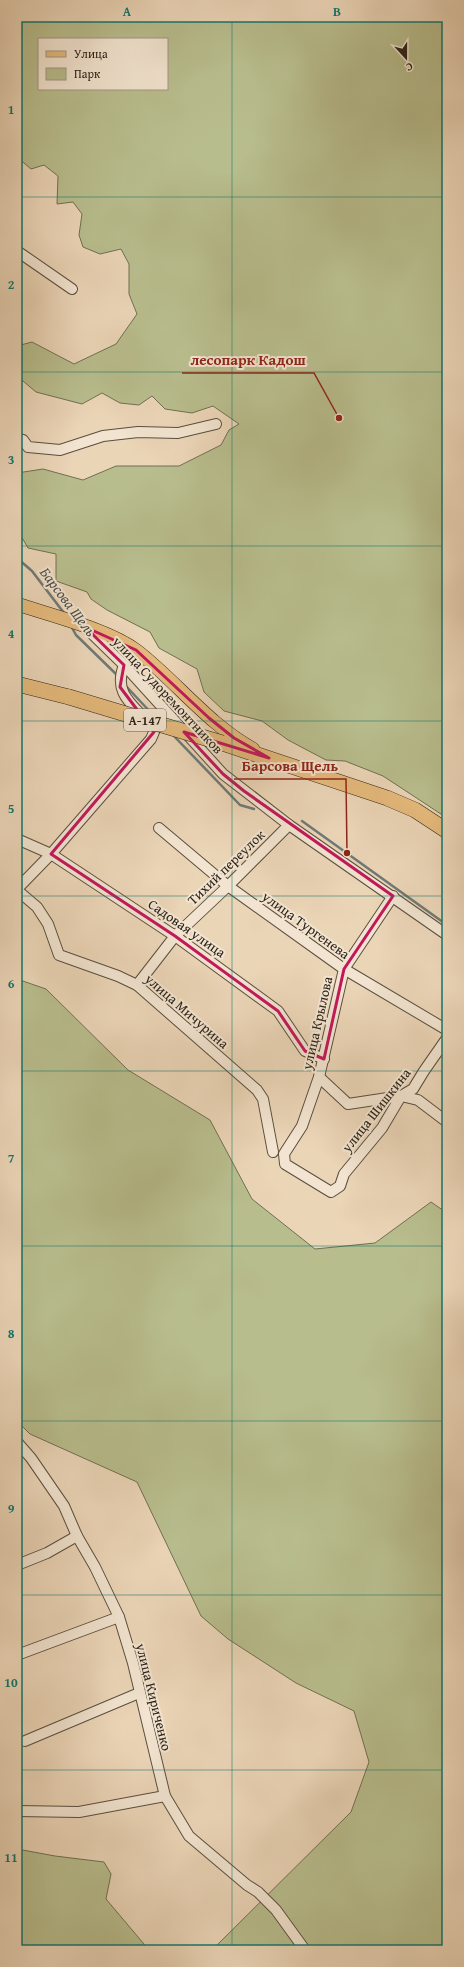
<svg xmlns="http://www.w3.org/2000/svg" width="464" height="1967" viewBox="0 0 464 1967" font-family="'Gentium Book Plus',serif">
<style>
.green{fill:#b8bd8d;stroke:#716f52;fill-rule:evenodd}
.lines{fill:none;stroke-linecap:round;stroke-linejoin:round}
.stream{stroke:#6e7a78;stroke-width:2.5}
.minor-casing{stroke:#5a4e3f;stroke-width:12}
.major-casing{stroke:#2a2117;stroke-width:14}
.highway-casing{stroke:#2a2117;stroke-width:16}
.minor{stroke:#f2e4d0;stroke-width:10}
.major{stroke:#e6ba7c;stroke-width:13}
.highway{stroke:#e6ba7c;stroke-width:15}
.highway-bridge-casing{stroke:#2a2117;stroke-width:16;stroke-linecap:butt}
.highway-bridge{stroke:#e6ba7c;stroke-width:15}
.marked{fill:none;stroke:#c2185b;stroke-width:3;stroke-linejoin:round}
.grid{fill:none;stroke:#0f766e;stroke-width:1;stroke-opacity:0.55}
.labels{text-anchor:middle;stroke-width:4;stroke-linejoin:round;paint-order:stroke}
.shield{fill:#f2e4d0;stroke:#665c4e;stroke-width:1}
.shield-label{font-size:13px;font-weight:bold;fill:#2a2117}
.street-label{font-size:14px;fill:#2a2117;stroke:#f2e4d0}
.water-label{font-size:15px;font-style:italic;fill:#4c4e47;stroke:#f2e4d0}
.leader{fill:none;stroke:#8f2418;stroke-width:1.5}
.callout-dot{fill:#8f2418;stroke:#f2e4d0;stroke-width:1.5}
.callout-label{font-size:15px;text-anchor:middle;font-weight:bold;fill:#8f2418;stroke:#f2e4d0;stroke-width:4;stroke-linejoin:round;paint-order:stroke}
.neatline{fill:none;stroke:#0f766e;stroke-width:1.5}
.grid-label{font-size:13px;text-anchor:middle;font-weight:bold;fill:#0f766e}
</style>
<rect width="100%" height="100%" fill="#ebd5b7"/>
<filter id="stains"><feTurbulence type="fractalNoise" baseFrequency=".005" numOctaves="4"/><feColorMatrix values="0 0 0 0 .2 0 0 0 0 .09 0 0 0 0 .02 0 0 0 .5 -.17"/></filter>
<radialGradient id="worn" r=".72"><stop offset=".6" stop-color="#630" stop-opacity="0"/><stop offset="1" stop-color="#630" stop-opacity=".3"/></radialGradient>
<g class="green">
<path d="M17 17H447V818L383 776 345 761 326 760 288 740 262 721 224 711 204 692 197 669 159 648 150 632 107 610 91 599 87 592 56 581V554L28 548 17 529V473L43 469 83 480 116 466H179L221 445 229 430 239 424 213 406 192 413 165 409 152 396 139 405 120 403 102 393 82 404 36 392 23 381 17 382V346L32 342 74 364 116 344 137 314 129 294V264L121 249 100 254 83 247 79 235 82 214 73 202 57 204 58 176 44 165 31 169 17 157ZM39 39H167V89H39Z"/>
<path d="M17 979 46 989 128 1070 210 1120 252 1199 315 1249 375 1243 431 1202 447 1213V1950H212L351 1812 369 1762 354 1711 296 1683 228 1639 201 1616 137 1482 30 1434 17 1421Z"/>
<path d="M17 1849 55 1856 104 1862 111 1874 106 1899 149 1950H17Z"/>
</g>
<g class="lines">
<g class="stream">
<path d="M17 558 32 571 64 613"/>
<path d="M71 626 76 635 118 676"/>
<path d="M125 685 154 716"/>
<path d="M172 734 240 805 254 809"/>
<path d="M302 821 447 925"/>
</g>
<g class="minor-casing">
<g id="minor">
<path d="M17 251 72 289"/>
<path d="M17 439 23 440 28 447 60 450 103 436 138 432 178 433 216 424"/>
<path d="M85 627 124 665 223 774 289 825 447 935"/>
<path d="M159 828 228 886 344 969 447 1030"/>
<path d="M17 839 51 854 175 936 278 1011 305 1051 324 1059"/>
<path d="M17 889 51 854 151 739 154 732 153 728C136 706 112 696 124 665"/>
<path d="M17 890 37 907 48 924 59 955 118 976 137 985 257 1090 263 1099 273 1152"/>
<path d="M393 896 344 969 319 1077 302 1126 284 1154 285 1164 331 1192 340 1186 344 1174 382 1128 401 1096 413 1089 424 1071 447 1038"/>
<path d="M137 985 175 936 228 886 289 825"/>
<path d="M319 1077 348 1104 401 1096 418 1100 447 1122"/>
<path d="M17 1442 31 1458 64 1506 77 1536 95 1567 119 1617 133 1663 165 1796 189 1836 247 1885 258 1892 276 1910 305 1950"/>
<path d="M17 1565 47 1553 77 1536"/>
<path d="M17 1655 119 1617"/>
<path d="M25 1741 139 1693"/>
<path d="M17 1811 79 1812 165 1796"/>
</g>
</g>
<g class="major-casing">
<path id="major" d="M17 604C50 615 110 630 137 651 177 682 208 724 253 749"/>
</g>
<g class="highway-casing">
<g id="highway">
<path d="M17 684 69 697"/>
<path d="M222 743 387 798 415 810 447 831"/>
</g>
</g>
<use href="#minor" class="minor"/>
<use href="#major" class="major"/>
<use href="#highway" class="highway"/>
<g class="highway-bridge-casing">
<path id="highway-bridge" d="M69 697 222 743"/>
</g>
<use href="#highway-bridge" class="highway-bridge"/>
</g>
<path class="marked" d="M85 627 136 650 209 718 234 738 269 758 184 732 223 774 244 791 393 896 344 969 324 1059 305 1051 278 1011 175 936 51 854 154 732 120 687 124 665Z"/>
<path class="grid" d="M232 17V1950M17 197H447M17 372H447M17 546H447M17 721H447M17 896H447M17 1071H447M17 1246H447M17 1421H447M17 1595H447M17 1770H447"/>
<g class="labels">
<rect class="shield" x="124" y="709" width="42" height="22" rx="3"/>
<g class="shield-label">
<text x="145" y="725">А-147</text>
</g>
<g class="street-label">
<text transform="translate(168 695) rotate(47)" y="5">улица Судоремонтников</text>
<text transform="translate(226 867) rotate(-44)" y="5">Тихий переулок</text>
<text transform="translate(306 925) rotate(36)" y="5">улица Тургенева</text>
<text transform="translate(187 928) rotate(35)" y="5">Садовая улица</text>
<text transform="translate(187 1011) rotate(41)" y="5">улица Мичурина</text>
<text transform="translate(317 1023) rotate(-77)" y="5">улица Крылова</text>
<text transform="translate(376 1110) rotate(-52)" y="5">улица Шишкина</text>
<text transform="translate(154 1697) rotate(76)" y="5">улица Кириченко</text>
</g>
<g class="water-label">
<text transform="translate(68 602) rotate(53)" y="5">Барсова Щель</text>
</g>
</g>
<path class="leader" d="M339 418L314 373H182M347 853L346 779H234"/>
<g class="callout-dot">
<circle cx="339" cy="418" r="4"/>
<circle cx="347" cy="853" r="4"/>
</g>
<g class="callout-label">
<text x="248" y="365">лесопарк Кадош</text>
<text x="290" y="771">Барсова Щель</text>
</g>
<rect width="464" height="1967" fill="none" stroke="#ebd5b7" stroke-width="44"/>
<rect x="38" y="38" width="130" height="52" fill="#f2e4d0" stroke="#a29686"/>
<rect x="46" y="51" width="20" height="6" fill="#e6ba7c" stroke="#a29686"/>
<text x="74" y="58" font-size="12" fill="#2a2117">Улица</text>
<rect x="46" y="68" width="20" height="12" fill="#b8bd8d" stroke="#a29686"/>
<text x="74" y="78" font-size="12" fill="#2a2117">Парк</text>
<g transform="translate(406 58) rotate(159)" stroke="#f2e4d0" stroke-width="3" paint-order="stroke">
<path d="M0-3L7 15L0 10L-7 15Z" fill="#2a2117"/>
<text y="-6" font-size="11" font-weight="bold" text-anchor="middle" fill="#2a2117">С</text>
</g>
<rect x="22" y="22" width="420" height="1923" class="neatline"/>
<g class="grid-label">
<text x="127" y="16">A</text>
<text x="337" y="16">B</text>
<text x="11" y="114">1</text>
<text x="11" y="289">2</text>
<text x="11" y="464">3</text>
<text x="11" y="638">4</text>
<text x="11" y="813">5</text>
<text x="11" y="988">6</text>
<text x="11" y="1163">7</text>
<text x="11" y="1338">8</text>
<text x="11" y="1513">9</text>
<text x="11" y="1687">10</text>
<text x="11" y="1862">11</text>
</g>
<rect width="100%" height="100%" filter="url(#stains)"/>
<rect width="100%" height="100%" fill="url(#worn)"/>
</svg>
